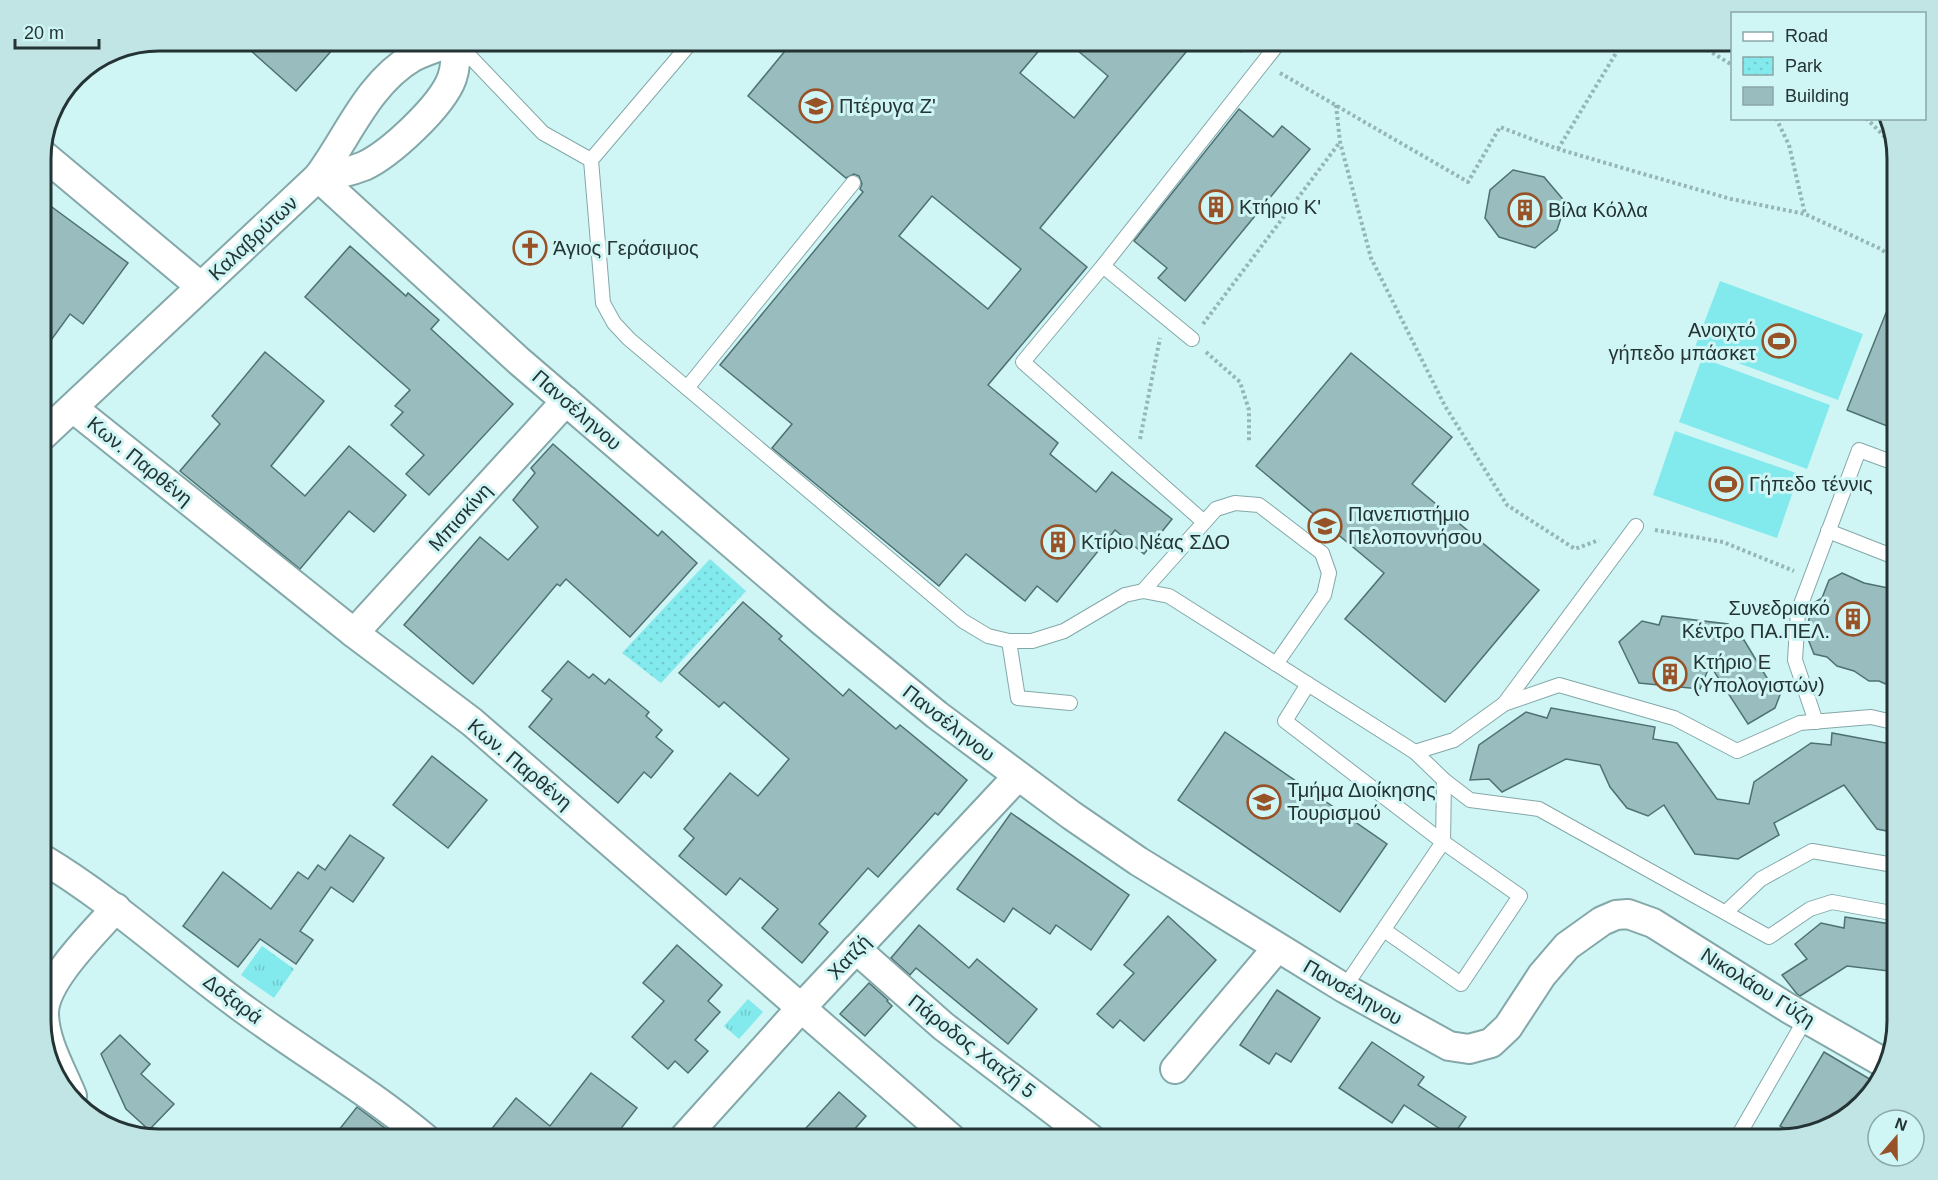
<svg xmlns="http://www.w3.org/2000/svg" width="1938" height="1180" viewBox="0 0 1938 1180" font-family="Arial,sans-serif">
<style>
.grass{fill:url(#grass-tufts)}
.park{fill:url(#park-dots)}
.garden{fill:#82e9ec}
.building{fill:#99bdbe;stroke:#4f7172;stroke-width:1.5;fill-rule:evenodd}
.lines{fill:none;stroke-linecap:round;stroke-linejoin:round}
.lane-casing{stroke:#84a8a9;stroke-width:16}
.street-casing{stroke:#84a8a9;stroke-width:32}
.path{stroke:#96b5b5;stroke-width:4;stroke-dasharray:3 3;stroke-linecap:butt}
.lane{stroke:#fff;stroke-width:14}
.street{stroke:#fff;stroke-width:28}
.labels{text-anchor:middle;stroke-width:6;stroke-linejoin:round;paint-order:stroke}
.poi-label{font-size:20px;fill:#243333;stroke:#cff5f5;text-anchor:start}
.street-label{font-size:20px;fill:#243333;stroke:#cff5f5}
.rim{fill:none;stroke:#243333;stroke-width:3}
</style>
<defs>
<pattern id="grass-tufts" width="24" height="20" patternUnits="userSpaceOnUse" patternTransform="scale(1.5)"><rect width="24" height="20" fill="#82e9ec"/><path d="M3 7l-1-3M5 7V3M7 7l1-3M15 17l-1-3M17 17v-4M19 17l1-3" fill="none" stroke="#70c8cb"/></pattern>
<pattern id="park-dots" width="8" height="8" patternUnits="userSpaceOnUse" patternTransform="scale(1.5)"><rect width="8" height="8" fill="#82e9ec"/><path d="M2 2h.1M6 6h.1" fill="none" stroke="#70c8cb" stroke-width="1.8" stroke-linecap="round"/></pattern>
</defs>
<rect width="100%" height="100%" fill="#cff5f5"/>
<g class="grass">
<path d="M262 946 294 969 274 998 241 975Z"/>
<path d="M748 999 763 1012 739 1039 724 1026Z"/>
</g>
<path class="park" d="M710 559 746 591 661 683 622 653Z"/>
<g class="garden">
<path d="M1720 281 1863 334 1838 400 1695 347Z"/>
<path d="M1702 358 1830 405 1807 469 1679 422Z"/>
<path d="M1675 431 1799 474 1777 538 1653 495Z"/>
</g>
<g class="building">
<path d="M239 40H341L296 91Z"/>
<path d="M794 40H1048L1020 73 1074 118 1108 76 1065 40H1196L1040 228 1087 267 988 385 1058 443 1050 454 1096 492 1112 472 1172 519 1144 554 1115 530 1057 602 1037 586 1025 601 966 554 939 586 772 448 792 424 720 365 863 192 860 189 862 184 859 176 854 174 846 178 748 96ZM932 196 1021 269 988 309 899 236Z"/>
<path d="M1239 109 1273 137 1282 126 1310 149 1185 301 1158 278 1167 268 1134 241Z"/>
<path d="M1513 170 1544 177 1566 203 1557 230 1535 248 1499 237 1485 218 1490 190Z"/>
<path d="M41 199 128 263 83 324 70 314 41 354Z"/>
<path d="M350 246 406 296 408 293 439 320 431 329 513 404 429 495 406 474 424 455 391 425 403 412 395 406 410 390 305 297Z"/>
<path d="M1896 288H1897V430L1847 410Z"/>
<path d="M265 352 324 401 271 466 305 496 349 446 406 495 374 532 349 511 300 569 180 471 220 424 212 416Z"/>
<path d="M1351 353 1452 437 1412 484 1539 590 1445 702 1345 619 1384 573 1256 466Z"/>
<path d="M553 444 658 536 662 531 697 563 630 637 566 579 560 586 557 584 473 684 404 625 480 537 508 560 538 527 513 500 535 473 531 468Z"/>
<path d="M1842 573 1864 583 1888 588 1897 593V689L1879 681H1869L1854 671 1837 666 1827 657 1814 654 1806 634 1812 604 1822 598 1829 580Z"/>
<path d="M743 602 782 636 779 639 843 696 849 689 896 729 900 725 967 780 938 815 935 813 878 877 868 868 819 924 828 932 802 963 762 928 778 909 740 878 726 895 679 856 694 838 684 829 730 773 758 796 789 759 724 702 719 707 679 673Z"/>
<path d="M1662 616 1728 624 1724 638 1744 640 1770 683 1784 684 1775 708 1748 724 1710 665 1700 689 1639 683 1619 642 1642 621 1659 625Z"/>
<path d="M568 661 589 678 593 674 605 684 609 679 649 712 646 716 662 730 656 737 673 751 651 778 644 772 618 803 529 727 552 699 542 691Z"/>
<path d="M1551 708 1655 727 1653 739 1677 743 1717 799 1749 804 1754 782 1811 743 1831 745 1832 733 1897 745V833L1877 829 1844 785 1774 823 1779 835 1738 859 1695 854 1664 805 1648 816 1627 808 1610 787 1600 765 1566 759 1502 792 1489 779 1470 780 1479 745 1526 712 1547 718Z"/>
<path d="M1225 732 1387 844 1340 912 1178 800Z"/>
<path d="M432 756 487 800 448 848 393 805Z"/>
<path d="M1011 813 1129 895 1091 950 1056 925 1050 934 1013 908 1004 922 957 889Z"/>
<path d="M350 835 384 858 353 902 331 887 300 931 313 940 296 964 260 939 238 967 183 926 223 872 271 909 298 872 308 879 318 865 325 870Z"/>
<path d="M1168 916 1216 960 1144 1041 1120 1020 1113 1028 1097 1014 1134 973 1124 965Z"/>
<path d="M1845 917 1897 925V972L1847 966 1800 996 1797 994 1782 975 1807 959 1795 944 1821 923 1844 928Z"/>
<path d="M919 925 969 968 977 959 1037 1009 1008 1044 916 968 910 975 891 958Z"/>
<path d="M677 945 722 985 708 1001 720 1012 695 1040 708 1051 688 1073 675 1061 668 1069 632 1037 664 1001 643 983Z"/>
<path d="M869 983 888 1000 887 1001 892 1006 865 1036 840 1014Z"/>
<path d="M1277 990 1320 1018 1291 1062 1276 1053 1269 1064 1240 1045Z"/>
<path d="M120 1035 150 1064 141 1074 174 1104 149 1130 126 1109 101 1054Z"/>
<path d="M1372 1042 1424 1077 1418 1085 1466 1117 1452 1137 1404 1105 1392 1123 1339 1088Z"/>
<path d="M1824 1052 1878 1084 1838 1124 1796 1135 1780 1126Z"/>
<path d="M591 1073 637 1108 612 1140H483L516 1098 550 1126Z"/>
<path d="M839 1092 866 1116 845 1140H795Z"/>
<path d="M357 1107 373 1119 400 1140H331Z"/>
</g>
<g class="lines">
<g class="lane-casing">
<g id="lane">
<path d="M693 40 591 160 603 303 614 323 629 339 963 621 988 636 1009 641H1032L1064 631 1125 595 1143 591 1169 596 1415 752 1454 740 1504 704 1559 685 1674 718 1737 751 1800 723 1871 717 1897 723"/>
<path d="M458 44 543 133 591 160"/>
<path d="M1103 266 1023 362 1204 522"/>
<path d="M1192 339 1103 266 1281 40"/>
<path d="M687 388 853 183"/>
<path d="M1828 531 1897 558"/>
<path d="M1143 591 1216 509 1235 503 1259 505 1322 553 1329 573 1324 595 1276 664"/>
<path d="M1009 641 1018 698 1070 703"/>
<path d="M1308 684 1285 721 1443 842 1520 896 1461 984 1384 930"/>
<path d="M1504 704 1636 526"/>
<path d="M1816 722 1795 660 1798 612 1859 450 1897 464"/>
<path d="M1415 752 1444 780 1470 800 1539 809 1769 937 1810 909 1832 902 1897 914"/>
<path d="M1726 912 1761 879 1812 851 1888 864 1897 871"/>
<path d="M1344 988 1443 842 1444 780"/>
<path d="M1757 1139 1741 1131 1806 1018"/>
</g>
</g>
<g class="street-casing">
<g id="street">
<path d="M41 153 200 286"/>
<path d="M318 177 519 361 822 621 937 715 1071 815 1138 861 1344 988 1449 1046 1469 1049 1491 1043 1508 1027 1542 975 1567 946 1602 921 1616 915 1628 914 1653 923 1788 1008 1886 1064"/>
<path d="M318 177C334 175 349 172 364 166 390 154 442 106 452 78 456 67 456 54 455 41"/>
<path d="M73 408 354 633 472 722 952 1139"/>
<path d="M41 437 318 177C348 137 367 84 413 57 427 50 442 46 457 40"/>
<path d="M354 633 566 401"/>
<path d="M41 858C115 902 178 962 248 1012 307 1055 370 1092 426 1139"/>
<path d="M856 949 943 1026 1091 1139"/>
<path d="M1175 1069 1277 948"/>
<path d="M72 1096C62 1071 44 1041 44 1013 44 981 94 933 116 908"/>
<path d="M683 1139 801 1008 1018 776"/>
</g>
</g>
<g class="path">
<path d="M1225 40 1245 53"/>
<path d="M1692 40 1732 65"/>
<path d="M1280 73 1468 182 1500 127 1558 149 1640 173 1731 199 1805 214 1881 249 1897 262"/>
<path d="M1336 105 1340 142 1371 258 1445 406 1507 505 1575 549 1599 540"/>
<path d="M1776 118 1789 145 1805 214"/>
<path d="M1866 118 1897 149"/>
<path d="M1558 149 1624 40"/>
<path d="M1203 324 1340 142"/>
<path d="M1206 352 1240 382 1249 410V442"/>
<path d="M1140 439 1160 338"/>
<path d="M1655 530 1723 542 1794 571"/>
</g>
<use href="#lane" class="lane"/>
<use href="#street" class="street"/>
</g>
<defs>
<g id="university-ring" transform="scale(1.725)"><circle r="9.5" fill="#cff5f5" stroke="#985228" stroke-width="1.5"/><path d="M0-5L7-2L0 1L-7-2ZM-4 1L0 2.5L4 1V4Q0 6-4 4Z" fill="#985228"/></g>
<g id="building-ring" transform="scale(1.725)"><circle r="9.5" fill="#cff5f5" stroke="#985228" stroke-width="1.5"/><path d="M-4-6H4V6H1V3H-1V6H-4ZM-2.5-4.3h1.7v1.8h-1.7ZM.8-4.3h1.7v1.8H.8ZM-2.5-1h1.7V.8h-1.7ZM.8-1h1.7V.8H.8Z" fill="#985228"/></g>
<g id="church-ring" transform="scale(1.725)"><circle r="9.5" fill="#cff5f5" stroke="#985228" stroke-width="1.5"/><path d="M-1.2-6h2.4v3.5h3.3v2.4h-3.3V6h-2.4V-.1h-3.3v-2.4h3.3Z" fill="#985228"/></g>
<g id="stadium-ring" transform="scale(1.725)"><circle r="9.5" fill="#cff5f5" stroke="#985228" stroke-width="1.5"/><path d="M0-5a6.5 5 0 1 0 0 10a6.5 5 0 1 0 0-10ZM-3.5-1.8h7v3.6h-7Z" fill="#985228"/></g>
</defs>
<g fill-rule="evenodd">
<use href="#university-ring" x="816" y="106"/>
<use href="#building-ring" x="1216" y="207"/>
<use href="#building-ring" x="1525" y="210"/>
<use href="#church-ring" x="530" y="248"/>
<use href="#stadium-ring" x="1779" y="341"/>
<use href="#stadium-ring" x="1726" y="484"/>
<use href="#university-ring" x="1325" y="526"/>
<use href="#building-ring" x="1058" y="542"/>
<use href="#building-ring" x="1853" y="619"/>
<use href="#building-ring" x="1670" y="674"/>
<use href="#university-ring" x="1264" y="802"/>
</g>
<g class="labels">
<g class="poi-label">
<text x="839" y="113">Πτέρυγα Ζ'</text>
<text x="1239" y="214">Κτήριο Κ'</text>
<text x="1548" y="217">Βίλα Κόλλα</text>
<text x="553" y="255">Άγιος Γεράσιμος</text>
<text x="1756" y="337" text-anchor="end">Ανοιχτό<tspan x="1756" dy="23">γήπεδο μπάσκετ</tspan></text>
<text x="1749" y="491">Γήπεδο τέννις</text>
<text x="1348" y="521">Πανεπιστήμιο<tspan x="1348" dy="23">Πελοποννήσου</tspan></text>
<text x="1081" y="549">Κτίριο Νέας ΣΔΟ</text>
<text x="1830" y="615" text-anchor="end">Συνεδριακό<tspan x="1830" dy="23">Κέντρο ΠΑ.ΠΕΛ.</tspan></text>
<text x="1693" y="669">Κτήριο Ε<tspan x="1693" dy="23">(Υπολογιστών)</tspan></text>
<text x="1287" y="797">Τμήμα Διοίκησης<tspan x="1287" dy="23">Τουρισμού</tspan></text>
</g>
<g class="street-label">
<text transform="translate(253 238) rotate(-43)" y="7">Καλαβρύτων</text>
<text transform="translate(577 410) rotate(41)" y="7">Πανσέληνου</text>
<text transform="translate(140 461) rotate(39)" y="7">Κων. Παρθένη</text>
<text transform="translate(460 517) rotate(-48)" y="7">Μπισκίνη</text>
<text transform="translate(949 723) rotate(38)" y="7">Πανσέληνου</text>
<text transform="translate(520 764) rotate(40)" y="7">Κων. Παρθένη</text>
<text transform="translate(849 957) rotate(-47)" y="7">Χατζή</text>
<text transform="translate(1758 987) rotate(32)" y="7">Νικολάου Γύζη</text>
<text transform="translate(1353 992) rotate(30)" y="7">Πανσέληνου</text>
<text transform="translate(233 999) rotate(37)" y="7">Δοξαρά</text>
<text transform="translate(972 1046) rotate(38)" y="7">Πάροδος Χατζή 5</text>
</g>
</g>
<path d="M0 0H1938V1180H0ZM159 51H1779A108 108 0 0 1 1887 159V1021A108 108 0 0 1 1779 1129H159A108 108 0 0 1 51 1021V159A108 108 0 0 1 159 51Z" fill="#c1e5e5" fill-rule="evenodd"/>
<path class="rim" d="M159 51H1779A108 108 0 0 1 1887 159V1021A108 108 0 0 1 1779 1129H159A108 108 0 0 1 51 1021V159A108 108 0 0 1 159 51Z"/>
<rect x="1731" y="12" width="195" height="108" fill="#cff5f5" stroke="#8ba7a7" stroke-width="1.5"/>
<rect x="1743" y="32" width="30" height="9" fill="#ffffff" stroke="#8ba7a7" stroke-width="1.5"/>
<text x="1785" y="42" font-size="18" fill="#243333">Road</text>
<rect x="1743" y="57" width="30" height="18" fill="url(#park-dots)" stroke="#8ba7a7" stroke-width="1.5"/>
<text x="1785" y="72" font-size="18" fill="#243333">Park</text>
<rect x="1743" y="87" width="30" height="18" fill="#99bdbe" stroke="#8ba7a7" stroke-width="1.5"/>
<text x="1785" y="102" font-size="18" fill="#243333">Building</text>
<g transform="translate(1896 1138) rotate(20)"><circle r="28" fill="#cff5f5" stroke="#8ba7a7" stroke-width="1.5"/>
<path d="M0-4.5L10 22L0 15L-10 22Z" fill="#985228"/>
<text y="-9" font-size="16" font-weight="bold" text-anchor="middle" fill="#243333">N</text>
</g>
<path d="M15 39v9h84v-9" fill="none" stroke="#243333" stroke-width="3"/>
<text x="24" y="39" font-size="18" fill="#243333" stroke="#cff5f5" stroke-width="4.5" paint-order="stroke">20 m</text>
</svg>
